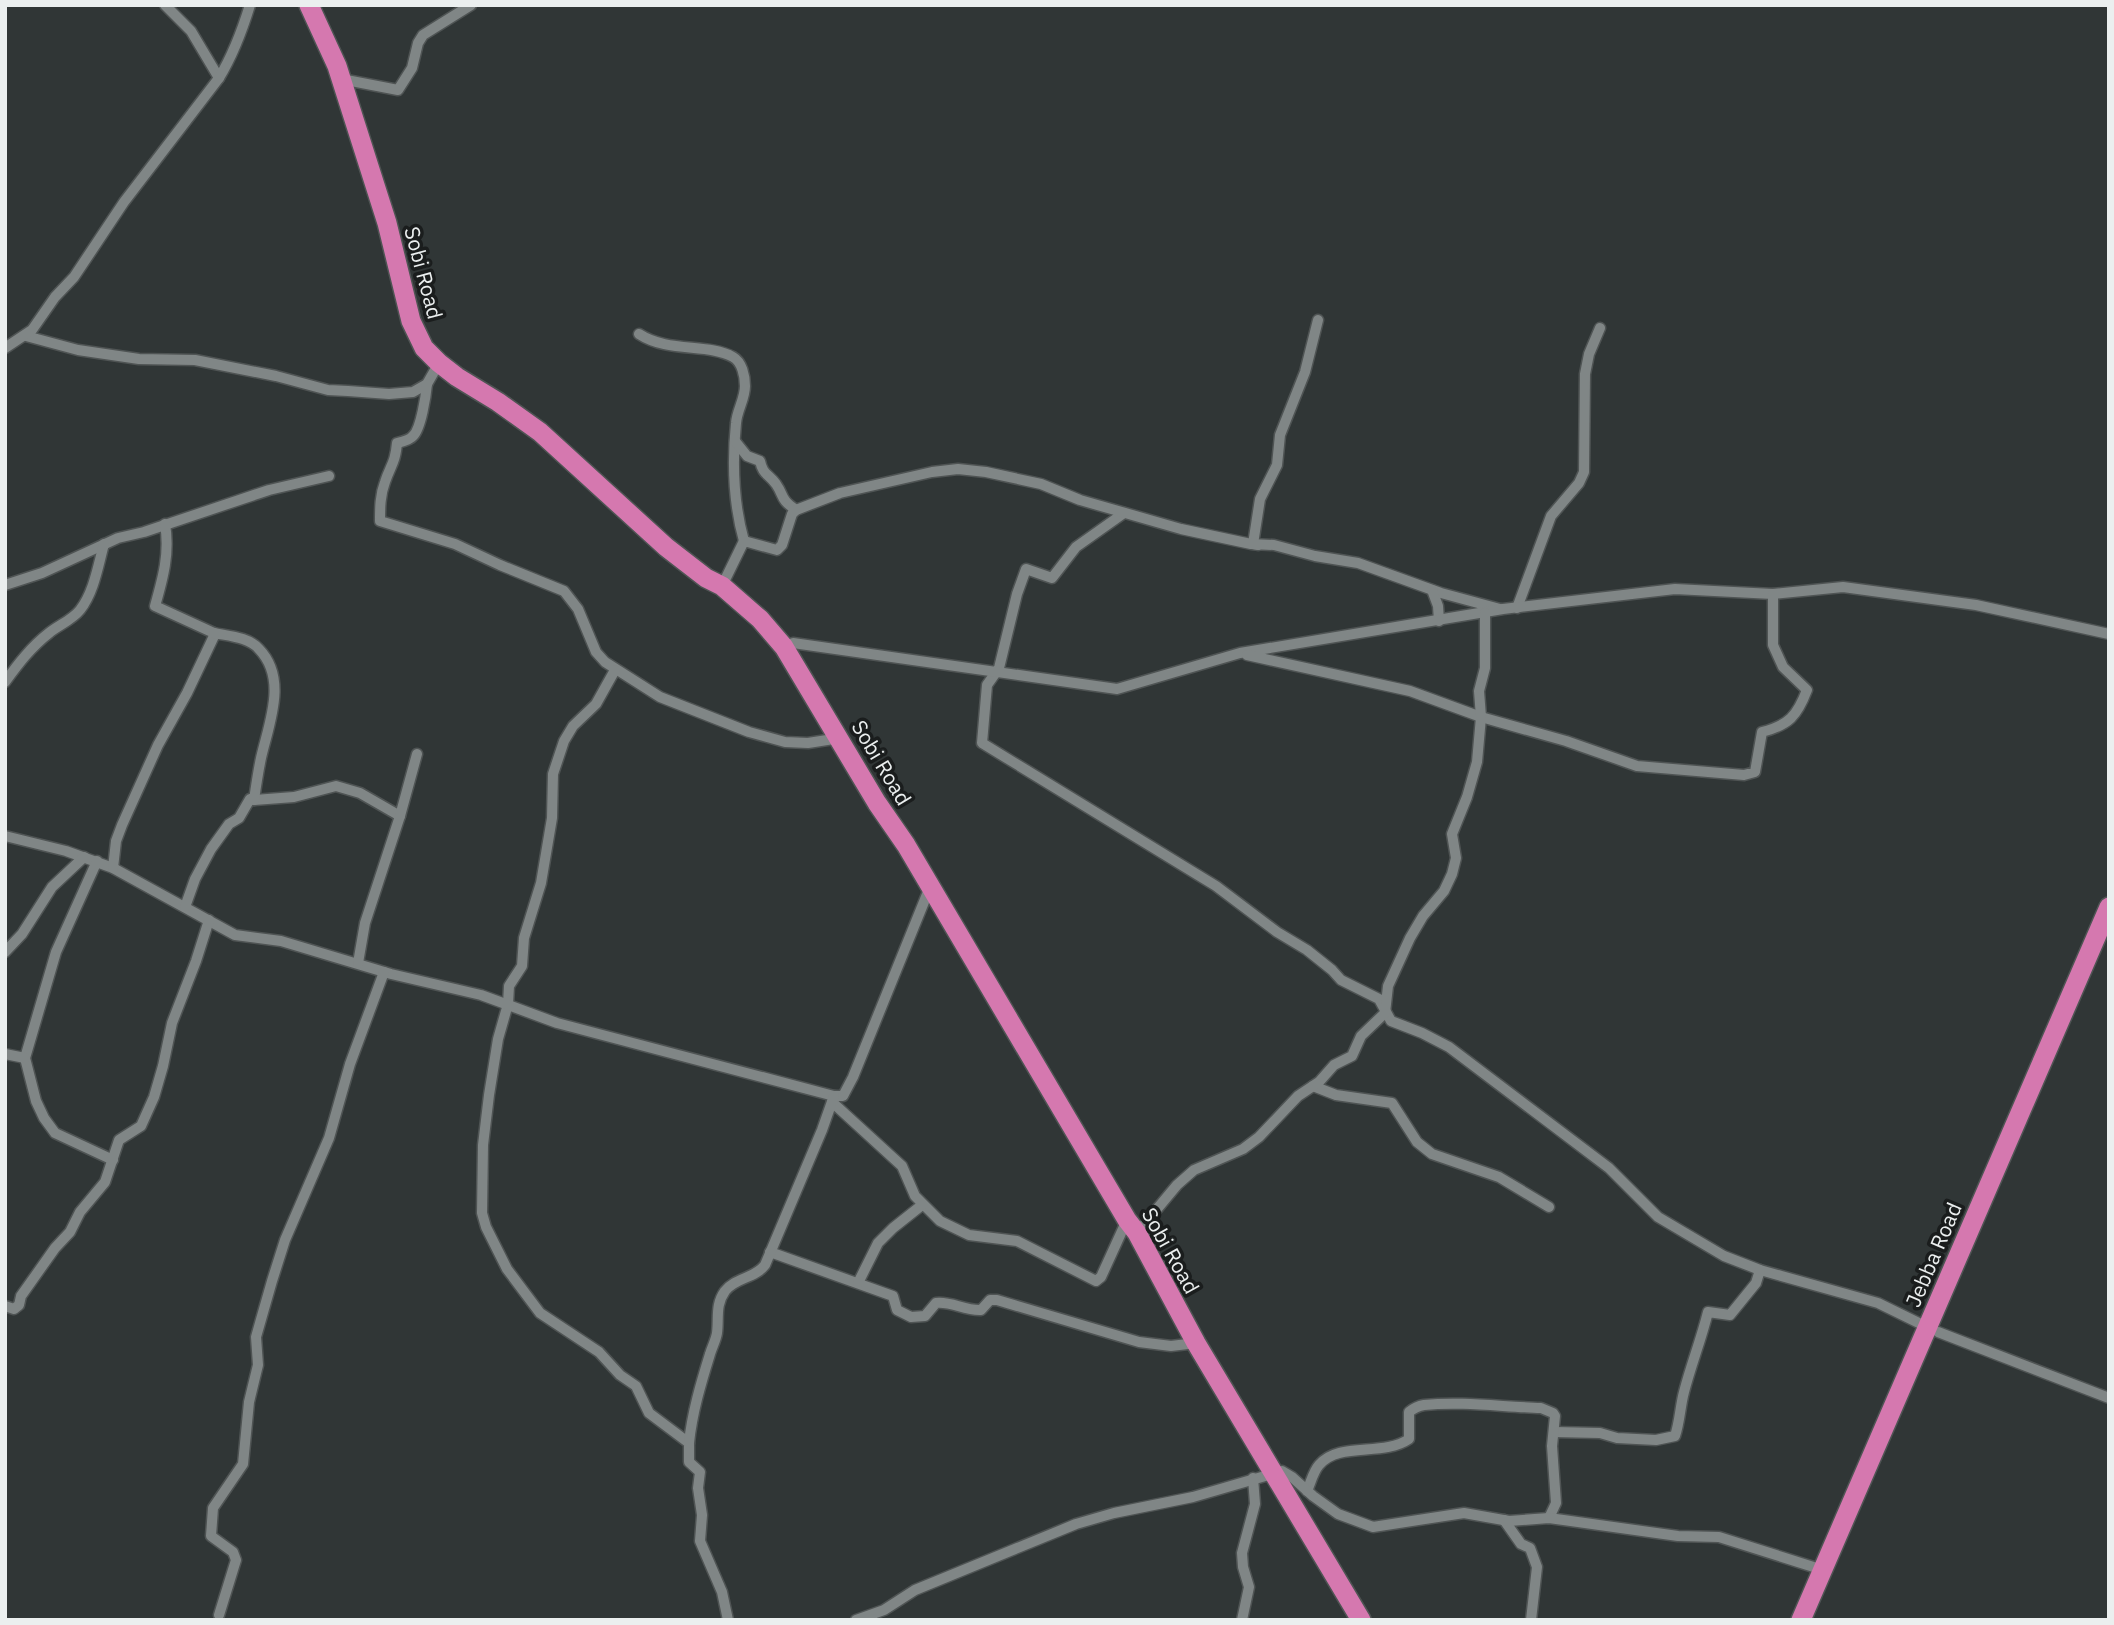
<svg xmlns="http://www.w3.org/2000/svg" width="2114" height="1625" viewBox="0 0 2114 1625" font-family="'IBM Plex Sans',sans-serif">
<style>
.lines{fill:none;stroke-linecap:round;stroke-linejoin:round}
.street-casing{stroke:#4f5454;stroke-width:13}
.highway-casing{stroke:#4f5454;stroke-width:22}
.street{stroke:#808686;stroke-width:10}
.highway{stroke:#d578af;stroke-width:19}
.labels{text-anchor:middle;stroke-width:7;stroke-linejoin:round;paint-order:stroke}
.street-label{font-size:21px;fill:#ebefef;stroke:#1a1d1d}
</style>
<rect width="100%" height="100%" fill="#303636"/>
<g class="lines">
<g class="street-casing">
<g id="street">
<path d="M165 5 191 31 219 78"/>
<path d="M341 79 398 90 412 68 418 43 423 35 471 5"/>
<path d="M639 334C668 353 708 343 733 357 742 362 745 376 745 386 745 399 737 410 736 423 732 463 733 502 744 541"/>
<path d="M26 336 78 350 139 359 195 360 276 376 328 390 348 391 389 394 413 392 427 384 439 363"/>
<path d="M5 348 32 330 55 297 74 277 124 202 219 78C233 55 242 31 250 5"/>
<path d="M427 384C426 395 421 429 413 436 410 440 401 442 397 443 395 464 391 464 385 482 380 495 380 508 380 521L455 544 500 565 564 591 578 609 596 652 605 662 660 697 749 732 785 742 808 743 840 738"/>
<path d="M735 441 747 456 760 461C763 475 768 473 776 484 785 497 779 498 796 510"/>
<path d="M1124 513 1076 547 1052 578 1026 569 1017 594 999 668 987 685 982 743 1216 886 1277 932 1307 950 1332 970 1341 980 1379 999 1391 1021 1422 1033 1449 1047 1609 1168 1658 1217 1724 1256 1760 1270 1878 1303 1927 1327"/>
<path d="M1258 545 1253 544 1260 499 1277 465 1280 435 1305 372 1318 320"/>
<path d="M5 585 42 573 118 538 144 532 269 490 329 476"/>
<path d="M722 586 744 541 777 550 782 545 792 514 796 510 840 493 932 472 958 469 986 472 1041 484 1080 500 1181 529 1251 544 1274 545 1315 556 1358 563 1441 593 1500 609"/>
<path d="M1432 590 1438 606 1439 621"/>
<path d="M1517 608 1551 516 1579 483 1584 472 1585 374 1589 354 1600 328"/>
<path d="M784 647 793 643 1117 689 1240 653 1503 609 1675 589 1773 594 1843 587 1976 605 2109 634"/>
<path d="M1247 655 1410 691 1481 717 1566 741 1637 766 1744 775 1755 772 1762 732C1789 725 1797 716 1807 690L1783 667 1773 645V594"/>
<path d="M615 670 596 704 573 726 564 741 553 774 552 818 541 883 524 938 522 966 509 986 508 1004 498 1039 489 1095 483 1145 482 1213 486 1227 507 1269 540 1313 599 1352 620 1375 636 1386 649 1413 689 1443V1462L700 1472 698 1488 702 1515 700 1541 722 1592 728 1620"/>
<path d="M5 682C18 664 31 647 49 633 59 625 72 620 80 610 94 592 98 566 104 544"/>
<path d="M254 800 294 797 336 786 360 793 400 816"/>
<path d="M5 836 66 851 113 868 235 935 281 941 391 974 481 995 557 1023 834 1096H843L853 1077 930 887"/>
<path d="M97 861 56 952 25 1058 36 1101 44 1118 55 1133 113 1160"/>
<path d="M113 868 116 841 122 825 158 745 187 693 214 636V633L155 606C163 578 170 553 165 524"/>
<path d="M185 907 195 879 211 849 229 824 239 818 250 799 254 800C256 786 258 772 261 758 269 723 288 679 259 649 249 637 228 636 214 633"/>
<path d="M5 952 22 934 52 887 84 857"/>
<path d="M358 963 365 923 400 816 417 754"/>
<path d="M5 1054 25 1058"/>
<path d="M1313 1086 1336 1095 1392 1103 1417 1142 1432 1154 1499 1177 1549 1207"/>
<path d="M832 1102 902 1166 915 1196 940 1221 969 1235 1017 1241 1096 1281 1101 1277 1127 1220"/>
<path d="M1137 1233 1177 1185 1194 1170 1243 1149 1259 1137 1298 1096 1319 1082 1334 1065 1352 1056 1361 1036 1385 1013 1388 986 1410 938 1423 916 1444 891 1452 874 1456 858 1452 834 1467 797 1477 762 1481 717 1479 691 1485 668V613"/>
<path d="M770 1252 893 1296 897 1310 911 1317 925 1316 936 1303C951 1301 965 1311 981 1310L990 1300H997L1139 1342 1171 1346 1196 1343"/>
<path d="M858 1283 878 1243 893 1228 922 1205"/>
<path d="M5 1306 14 1309 19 1305 21 1296 55 1248 70 1232 80 1212 105 1182 119 1140 141 1126 154 1097 163 1066 172 1023 196 961 209 920"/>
<path d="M1938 1332 2109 1398"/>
<path d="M1554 1432 1600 1433 1617 1438 1656 1440 1675 1436C1680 1421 1680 1407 1684 1392 1691 1365 1701 1340 1708 1312L1730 1315 1756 1283 1760 1270"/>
<path d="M689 1443C692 1413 701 1383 710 1354 712 1347 716 1340 717 1333 719 1318 715 1305 725 1291 736 1277 754 1279 765 1265L822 1130 834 1096"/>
<path d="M1307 1491C1311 1482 1313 1472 1319 1465 1339 1441 1383 1457 1409 1439V1412C1414 1408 1418 1406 1424 1405 1462 1401 1503 1407 1541 1408L1553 1413 1555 1416 1552 1446 1556 1503 1549 1518"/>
<path d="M1504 1520 1521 1544 1530 1548 1537 1567 1531 1620"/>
<path d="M219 1615 236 1560 233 1552 211 1536 213 1508 243 1464 249 1402 258 1365 256 1337 272 1281 285 1240 329 1138 350 1064 384 972"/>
<path d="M856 1620 884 1610 915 1590 1076 1524 1114 1513 1193 1497 1282 1471 1292 1477 1313 1496 1338 1514 1373 1527 1464 1513 1509 1521 1549 1518 1678 1536 1719 1537 1823 1570"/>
<path d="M1242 1620 1249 1587 1243 1567 1242 1553 1255 1504 1253 1478"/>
</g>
</g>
<g class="highway-casing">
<g id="highway">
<path d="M309 5 337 66 387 223 411 321 424 348 439 363 457 377 498 402 540 432 666 547 706 578 722 586 760 619 784 647 877 803 906 845 1127 1220 1137 1233 1196 1343 1361 1620"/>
<path d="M1801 1620 2109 907"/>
</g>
</g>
<use href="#street" class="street"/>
<use href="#highway" class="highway"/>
</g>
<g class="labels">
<g class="street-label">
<text transform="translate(423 273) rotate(75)" y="7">Sobi Road</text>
<text transform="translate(881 763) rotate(59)" y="7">Sobi Road</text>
<text transform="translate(1170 1251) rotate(61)" y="7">Sobi Road</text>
<text transform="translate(1934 1255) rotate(-67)" y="7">Jebba Road</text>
</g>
</g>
<rect width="2114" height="1625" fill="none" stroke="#ebefef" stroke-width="14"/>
</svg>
